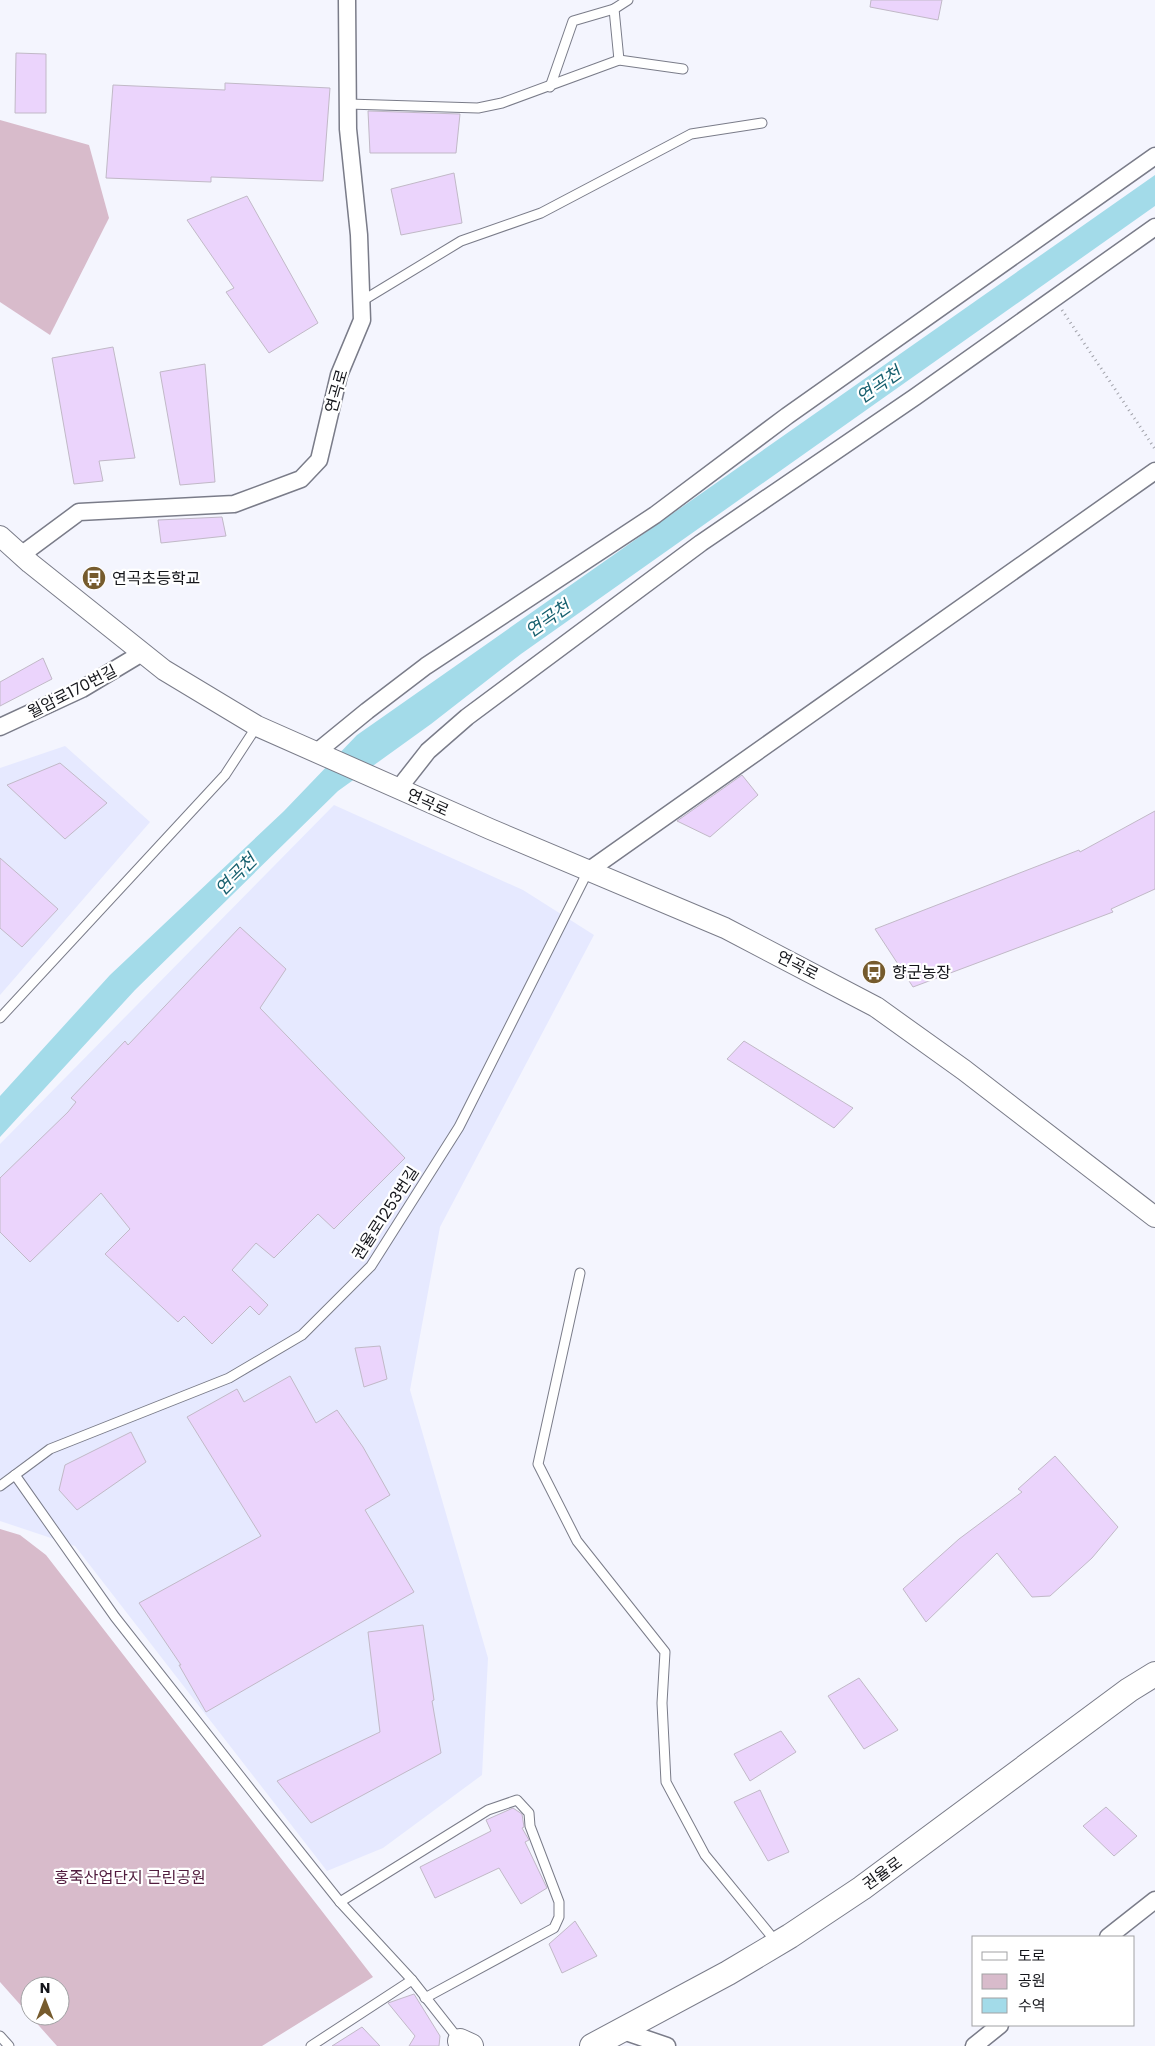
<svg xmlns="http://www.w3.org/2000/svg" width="1155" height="2046" viewBox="0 0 1155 2046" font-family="Poppins,'Noto Sans KR',sans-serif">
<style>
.built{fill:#e6e9ff}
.green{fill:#d8bbcb;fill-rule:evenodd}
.water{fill:#a3dbe9}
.building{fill:#ebd4fc;stroke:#c1b9c7}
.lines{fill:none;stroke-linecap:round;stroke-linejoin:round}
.service-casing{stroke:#7a7c89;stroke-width:11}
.minor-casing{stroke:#7a7c89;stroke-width:19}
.tertiary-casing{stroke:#7a7c89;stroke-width:22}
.secondary-casing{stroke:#7a7c89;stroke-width:26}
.path{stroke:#a1a2aa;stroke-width:3;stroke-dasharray:1 4;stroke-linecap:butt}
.service{stroke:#fff;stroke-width:9}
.minor{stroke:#fff;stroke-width:16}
.tertiary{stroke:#fff;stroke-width:20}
.secondary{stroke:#fff;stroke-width:24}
.labels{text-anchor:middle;stroke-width:4.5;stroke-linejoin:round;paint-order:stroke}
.street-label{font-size:16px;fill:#15161b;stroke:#fff}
.poi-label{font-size:16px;fill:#15161b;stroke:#fff;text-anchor:start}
.park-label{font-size:16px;fill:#511c3e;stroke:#fff}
.water-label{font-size:18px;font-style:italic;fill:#165f6e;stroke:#fff}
</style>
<rect width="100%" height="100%" fill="#f4f5fe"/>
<g class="built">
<path d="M65 746 150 822 0 995V768Z"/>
<path d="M334 805 523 890 594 935 440 1227 410 1390 488 1658 482 1775 383 1848 327 1871 75 1546 0 1521V1144Z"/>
</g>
<g class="green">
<path d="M0 120 89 145 109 218 50 335 0 302Z"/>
<path d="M0 1529 20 1535 46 1555 373 1977 262 2046H57L0 1982ZM30 1986H60V2016H30Z"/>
</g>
<path class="water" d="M1155 175V206L521 654 431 724 338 791 135 990 0 1137V1096L110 975 284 811 357 735Z"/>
<g class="building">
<path d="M871 0H942L938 20 870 7Z"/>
<path d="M16 53 46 54V113H15Z"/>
<path d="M225 83 330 88 323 181 211 177V182L106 178 113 85 225 90Z"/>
<path d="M368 111 460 114 456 153H370Z"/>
<path d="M454 173 462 223 401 235 391 189Z"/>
<path d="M247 196 318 323 269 353 226 292 234 288 187 220Z"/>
<path d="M113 347 135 458 99 461 103 481 74 484 52 358Z"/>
<path d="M205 364 215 482 180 485 160 372Z"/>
<path d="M222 517 226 536 161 543 158 520Z"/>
<path d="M43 658 52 679 0 706V682Z"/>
<path d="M60 763 107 803 65 839 7 785Z"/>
<path d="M742 775 758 795 710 837 677 821Z"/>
<path d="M1155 811V889L1111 909 1113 912 913 987 875 929 1079 850 1080 852Z"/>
<path d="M0 858 58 909 22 947 0 928Z"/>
<path d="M240 927 286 969 260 1008 405 1158 334 1229 318 1214 274 1258 256 1243 232 1270 268 1305 259 1315 250 1306 212 1344 184 1316 178 1322 105 1254 130 1229 101 1193 30 1262 0 1232V1178L68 1112 76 1102 71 1098 125 1041 128 1045Z"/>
<path d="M744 1041 853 1108 834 1128 727 1059Z"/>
<path d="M380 1346 387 1379 364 1387 355 1348Z"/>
<path d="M290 1376 316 1423 337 1410 363 1447 390 1495 365 1510 414 1592 206 1712 179 1665H181L139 1603 261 1536 187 1417 237 1389 244 1402Z"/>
<path d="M131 1432 146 1462 77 1510 59 1490 65 1465Z"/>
<path d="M1055 1456 1118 1527 1092 1558 1050 1596 1032 1597 997 1553 926 1622 903 1589 959 1539 1022 1492 1018 1489Z"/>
<path d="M423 1625 434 1700 432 1701 441 1753 311 1823 277 1781 380 1732 368 1632Z"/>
<path d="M859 1678 898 1730 864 1749 828 1696Z"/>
<path d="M781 1731 796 1752 750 1781 734 1754Z"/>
<path d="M760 1790 789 1852 768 1861 734 1802Z"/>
<path d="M1106 1807 1137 1836 1114 1856 1083 1826Z"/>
<path d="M513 1808 522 1814 524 1827 522 1828 529 1840 525 1842 547 1888 521 1904 499 1868 435 1898 420 1867 491 1831 486 1820Z"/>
<path d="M575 1921 597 1956 562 1973 549 1944Z"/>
<path d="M414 1994 440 2036 439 2046H409L415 2036 388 2003Z"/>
<path d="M362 2027 380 2046H332Z"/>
</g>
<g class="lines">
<g class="service-casing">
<g id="service">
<path d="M614 9 619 60"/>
<path d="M550 87 573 21 614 9 628 0"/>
<path d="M348 104 478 108 502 103 619 60 683 69"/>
<path d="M362 301 461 241 541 213 691 134 762 123"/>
<path d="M0 1018 225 775 257 726"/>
<path d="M580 1273 538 1464 577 1541 665 1652 662 1703 666 1782 705 1855 777 1943"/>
<path d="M15 1475 115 1617 269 1813 340 1902 412 1980 460 2041"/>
<path d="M0 1486 50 1449 229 1378 302 1335 371 1266 459 1127 588 871"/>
<path d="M340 1902 488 1810 517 1800 529 1813 530 1826 559 1902V1917L554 1928 425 1998"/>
<path d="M0 2036 9 2046"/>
<path d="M311 2046 412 1980"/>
</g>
</g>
<g class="minor-casing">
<g id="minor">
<path d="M21 555 79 512 234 504 301 479 319 460 339 375 362 320 359 235 348 129 347 0"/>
<path d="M0 727 82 689 142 653"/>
<path d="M318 751 367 711 426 666 655 515 787 416 1155 156"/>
<path d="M399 788 428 751 467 717 701 543 915 397 1155 227"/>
<path d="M588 871 1155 471"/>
<path d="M1108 1937 1155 1900"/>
<path d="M620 2030 667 2046"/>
<path d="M974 2046 1000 2025"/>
</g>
</g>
<g class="tertiary-casing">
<path id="tertiary" d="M0 536 30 563 164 670 257 726 490 829 725 928 876 1007 964 1070 1155 1217"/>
</g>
<g class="secondary-casing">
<g id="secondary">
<path d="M460 2041 471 2046"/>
<path d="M592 2046 728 1973 790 1936 862 1888 1129 1690 1155 1674"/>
</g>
</g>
<path class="path" d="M1062 310 1155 449"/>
<use href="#service" class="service"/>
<use href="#minor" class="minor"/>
<use href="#tertiary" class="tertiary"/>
<use href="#secondary" class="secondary"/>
</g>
<defs>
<g id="bus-disc" transform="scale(1.25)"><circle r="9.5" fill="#765b2d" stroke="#fff"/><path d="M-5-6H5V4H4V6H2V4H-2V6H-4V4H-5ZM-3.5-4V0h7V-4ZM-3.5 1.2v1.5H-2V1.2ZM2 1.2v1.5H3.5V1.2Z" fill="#fff"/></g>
</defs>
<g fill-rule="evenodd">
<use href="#bus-disc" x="94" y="578"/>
<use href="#bus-disc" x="874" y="972"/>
</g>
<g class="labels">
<g class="street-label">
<text transform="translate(336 391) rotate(-74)" y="6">연곡로</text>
<text transform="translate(72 691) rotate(-27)" y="6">월암로170번길</text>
<text transform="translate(428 802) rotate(24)" y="6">연곡로</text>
<text transform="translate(798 965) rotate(27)" y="6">연곡로</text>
<text transform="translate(385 1213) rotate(-57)" y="6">권율로1253번길</text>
<text transform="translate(882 1873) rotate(-36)" y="6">권율로</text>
</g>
<g class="poi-label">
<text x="112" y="584">연곡초등학교</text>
<text x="892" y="978">향군농장</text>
</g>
<g class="park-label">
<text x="130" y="1883">홍죽산업단지 근린공원</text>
</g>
<g class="water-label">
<text transform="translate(879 385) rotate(-35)" y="6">연곡천</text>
<text transform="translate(548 619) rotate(-35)" y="6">연곡천</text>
<text transform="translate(236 875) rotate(-45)" y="6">연곡천</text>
</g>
</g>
<rect x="972" y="1936" width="162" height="90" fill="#ffffff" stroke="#a1a2a4"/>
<rect x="982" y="1952" width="25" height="8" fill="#ffffff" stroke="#a1a2a4"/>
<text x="1018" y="1961" font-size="15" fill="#15161b">도로</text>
<rect x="982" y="1974" width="25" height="15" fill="#d8bbcb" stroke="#a1a2a4"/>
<text x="1018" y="1986" font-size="15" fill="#15161b">공원</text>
<rect x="982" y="1998" width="25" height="15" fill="#a3dbe9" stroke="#a1a2a4"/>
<text x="1018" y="2011" font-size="15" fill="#15161b">수역</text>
<g transform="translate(45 2001)"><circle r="24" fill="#ffffff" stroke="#a1a2a4"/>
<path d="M0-4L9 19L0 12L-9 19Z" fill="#765b2d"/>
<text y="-8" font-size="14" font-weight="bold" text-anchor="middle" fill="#15161b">N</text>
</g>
</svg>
